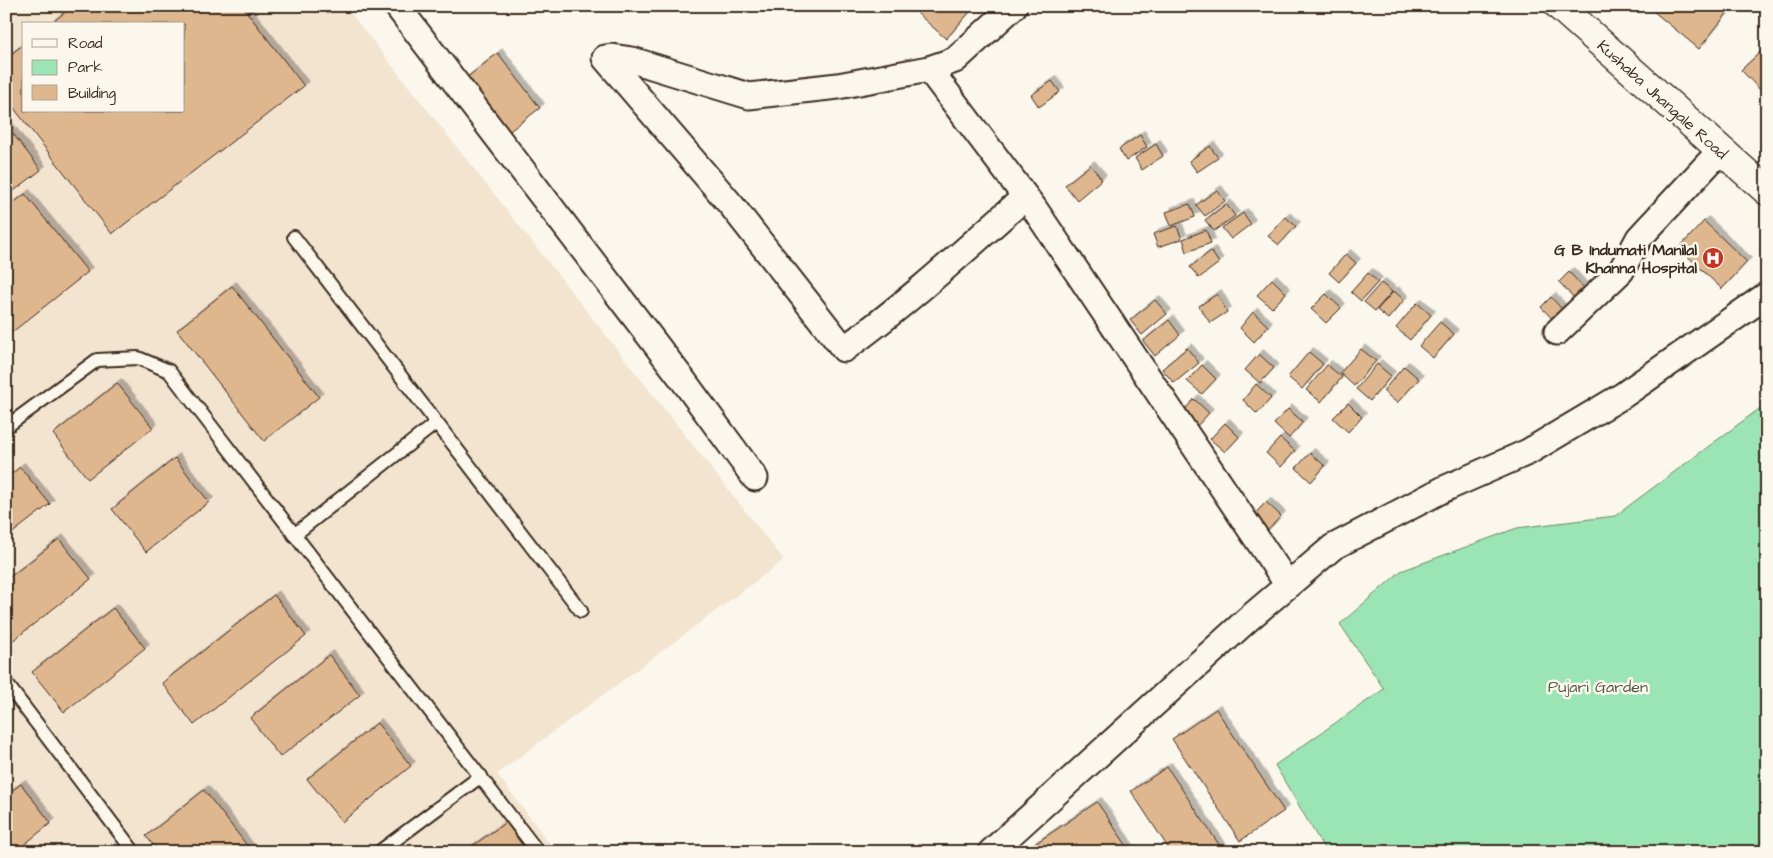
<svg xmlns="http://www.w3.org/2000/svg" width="1773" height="858" viewBox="0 0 1773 858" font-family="'Architects Daughter',sans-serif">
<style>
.built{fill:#f3e4d0;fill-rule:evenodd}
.green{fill:#9be4b3;stroke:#6b8768}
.building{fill:#dfb78f;stroke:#3b2a1e;filter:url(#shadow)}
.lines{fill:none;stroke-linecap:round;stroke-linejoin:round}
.service-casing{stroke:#3b2a1e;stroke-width:16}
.minor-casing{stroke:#3b2a1e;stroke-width:29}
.tertiary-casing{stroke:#3b2a1e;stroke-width:31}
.service{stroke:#fbf7ec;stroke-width:12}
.minor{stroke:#fbf7ec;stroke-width:25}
.tertiary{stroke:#fbf7ec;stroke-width:28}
.labels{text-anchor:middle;stroke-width:5;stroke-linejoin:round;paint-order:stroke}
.street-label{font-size:16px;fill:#3b2a1e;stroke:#fbf7ec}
.poi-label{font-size:16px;font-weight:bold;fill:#3b2a1e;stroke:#fbf7ec;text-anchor:end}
.park-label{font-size:16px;fill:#535843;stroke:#fbf7ec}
</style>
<defs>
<filter id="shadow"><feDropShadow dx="4.5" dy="-4.5" stdDeviation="0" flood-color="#0004"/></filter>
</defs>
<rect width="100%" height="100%" fill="#fbf7ec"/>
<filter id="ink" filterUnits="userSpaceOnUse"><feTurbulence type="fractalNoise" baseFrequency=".02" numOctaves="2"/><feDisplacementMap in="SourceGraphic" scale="10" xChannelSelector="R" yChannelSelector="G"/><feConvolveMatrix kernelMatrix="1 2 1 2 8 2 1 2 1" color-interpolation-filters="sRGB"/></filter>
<g filter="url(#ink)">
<path class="built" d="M6 6H345L784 560 497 774 556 852H6ZM24 24H184V111H24Z"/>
<path class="green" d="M1767 403V839L1747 852H1326L1275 765 1384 689 1340 624 1401 571 1517 528 1615 516Z"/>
<g class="building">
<path d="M73 6H242L304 86 112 234 6 98V58L24 44V111H184V24H50Z"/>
<path d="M921 6H975L946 39 917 13Z"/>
<path d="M1647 6H1733L1699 49Z"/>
<path d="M1767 46V97L1741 70Z"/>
<path d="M498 53 540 108 502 137 460 83Z"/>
<path d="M1052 81 1060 92 1039 107 1031 95Z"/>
<path d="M7 126 41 170 6 197V127Z"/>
<path d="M1140 135 1147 147 1126 161 1119 149Z"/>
<path d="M1156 144 1163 156 1142 170 1135 158Z"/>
<path d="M1210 146 1218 158 1197 172 1189 161Z"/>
<path d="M1090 165 1102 179 1077 200 1065 185Z"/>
<path d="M1217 190 1225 201 1205 216 1196 205Z"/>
<path d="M25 194 88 272 6 337V209Z"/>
<path d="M1190 204 1195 217 1171 226 1166 212Z"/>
<path d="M1226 204 1235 216 1214 231 1205 220Z"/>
<path d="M1243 213 1251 224 1231 239 1222 228Z"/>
<path d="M1285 217 1296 226 1279 245 1268 236Z"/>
<path d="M1704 221 1747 262 1722 289 1679 248Z"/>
<path d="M1177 226 1182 239 1158 247 1153 234Z"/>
<path d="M1206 230 1211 243 1187 252 1183 239Z"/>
<path d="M1211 251 1219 263 1199 278 1190 267Z"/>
<path d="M1346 254 1356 263 1339 282 1329 273Z"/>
<path d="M1569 272 1587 291 1577 301 1559 282Z"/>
<path d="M1368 273 1378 282 1361 301 1351 292Z"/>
<path d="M1272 279 1286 293 1272 308 1257 295Z"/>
<path d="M1381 283 1392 292 1375 311 1364 302Z"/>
<path d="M232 286 319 397 264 441 177 330Z"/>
<path d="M1394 291 1404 300 1388 319 1377 310Z"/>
<path d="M1217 294 1227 312 1210 323 1199 306Z"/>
<path d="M1326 294 1341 308 1326 323 1311 309Z"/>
<path d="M1551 297 1568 316 1558 325 1541 307Z"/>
<path d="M1155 300 1167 314 1142 335 1130 320Z"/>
<path d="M1417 303 1431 315 1410 340 1396 328Z"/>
<path d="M1253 312 1268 326 1254 342 1240 328Z"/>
<path d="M1169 320 1180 335 1155 356 1143 341Z"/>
<path d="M1440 322 1454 334 1433 358 1419 346Z"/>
<path d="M1187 348 1199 363 1174 383 1162 369Z"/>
<path d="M1361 349 1376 361 1354 386 1340 373Z"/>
<path d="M1309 352 1323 364 1302 389 1288 377Z"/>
<path d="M1259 354 1274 368 1260 383 1245 370Z"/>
<path d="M1377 364 1391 376 1370 401 1356 389Z"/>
<path d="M1202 365 1216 379 1202 394 1187 381Z"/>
<path d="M1327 365 1342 377 1321 402 1306 390Z"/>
<path d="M1404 366 1419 379 1397 403 1383 391Z"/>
<path d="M117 383 153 428 88 479 53 434Z"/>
<path d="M1256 384 1271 398 1257 414 1243 400Z"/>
<path d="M1194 399 1209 413 1195 428 1180 415Z"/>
<path d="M1348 403 1362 417 1348 432 1333 418Z"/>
<path d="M1288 409 1303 422 1289 438 1274 424Z"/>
<path d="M1225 423 1239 437 1225 452 1210 439Z"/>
<path d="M1280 438 1295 451 1281 467 1266 453Z"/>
<path d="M1310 453 1325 466 1311 482 1296 468Z"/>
<path d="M175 458 209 502 146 552 112 509Z"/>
<path d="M20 467 50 504 6 538V479Z"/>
<path d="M1266 502 1281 516 1267 531 1252 517Z"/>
<path d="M59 539 91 579 11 642 6 635V580Z"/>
<path d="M274 595 306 636 194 725 162 683Z"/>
<path d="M113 608 145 648 64 712 32 672Z"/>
<path d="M329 655 360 695 280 757 250 718Z"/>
<path d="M1216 709 1284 811 1240 841 1172 739Z"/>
<path d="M377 723 411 766 342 822 307 779Z"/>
<path d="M1167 767 1224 852H1171L1131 791Z"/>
<path d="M21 784 51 823 15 852H6V795Z"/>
<path d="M204 790 252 852H159L146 836Z"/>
<path d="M1097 802 1131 852H1023Z"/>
<path d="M506 822 527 852H464Z"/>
</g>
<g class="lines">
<g class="service-casing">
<g id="service">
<path d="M294 237 581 611"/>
<path d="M6 427 97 360 138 358 169 371 538 852"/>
<path d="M294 535 436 423"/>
<path d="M6 683 134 852"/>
<path d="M379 852 481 776"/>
</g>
</g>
<g class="minor-casing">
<g id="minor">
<path d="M397 6 683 380 755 478"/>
<path d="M1014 6 955 60 929 69 1034 208 1288 585"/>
<path d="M929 69 838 86 749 96 632 60 612 57 605 58 732 206 844 349C908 303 966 249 1025 197"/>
<path d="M1557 332 1621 271 1639 238 1721 150"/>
<path d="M991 852 1247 620 1333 547 1444 489 1528 452 1622 396 1767 295"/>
</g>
</g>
<g class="tertiary-casing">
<path id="tertiary" d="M1559 6 1767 191"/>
</g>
<use href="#service" class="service"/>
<use href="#minor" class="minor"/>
<use href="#tertiary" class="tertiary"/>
</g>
</g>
<defs>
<g id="hospital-disc" transform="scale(1.125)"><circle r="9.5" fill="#c8321e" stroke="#fbf7ec"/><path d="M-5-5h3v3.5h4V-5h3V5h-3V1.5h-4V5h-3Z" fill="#fff"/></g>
</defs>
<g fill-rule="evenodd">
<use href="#hospital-disc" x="1713" y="258"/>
</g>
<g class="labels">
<g class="street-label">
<text transform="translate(1663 99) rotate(42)" y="6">Kushaba Jhangale Road</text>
</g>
<g class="poi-label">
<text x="1697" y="255">G B Indumati Manilal<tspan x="1697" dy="18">Khanna Hospital</tspan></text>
</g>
<g class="park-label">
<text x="1598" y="692">Pujari Garden</text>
</g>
</g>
<rect width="1773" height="858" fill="none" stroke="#fbf7ec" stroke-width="25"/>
<rect x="12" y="12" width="1748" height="833" fill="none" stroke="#3b2a1e" stroke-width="2" filter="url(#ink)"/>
<rect x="22" y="22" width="162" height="90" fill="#fbf7ec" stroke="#aea59a"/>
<rect x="32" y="39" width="25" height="8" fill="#fbf7ec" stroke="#aea59a"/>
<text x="68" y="48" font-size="15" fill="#3b2a1e">Road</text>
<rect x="32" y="60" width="25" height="15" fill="#9be4b3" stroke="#aea59a"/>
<text x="68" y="72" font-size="15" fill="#3b2a1e">Park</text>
<rect x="32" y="85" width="25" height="15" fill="#dfb78f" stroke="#aea59a"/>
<text x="68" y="98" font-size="15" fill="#3b2a1e">Building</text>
</svg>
